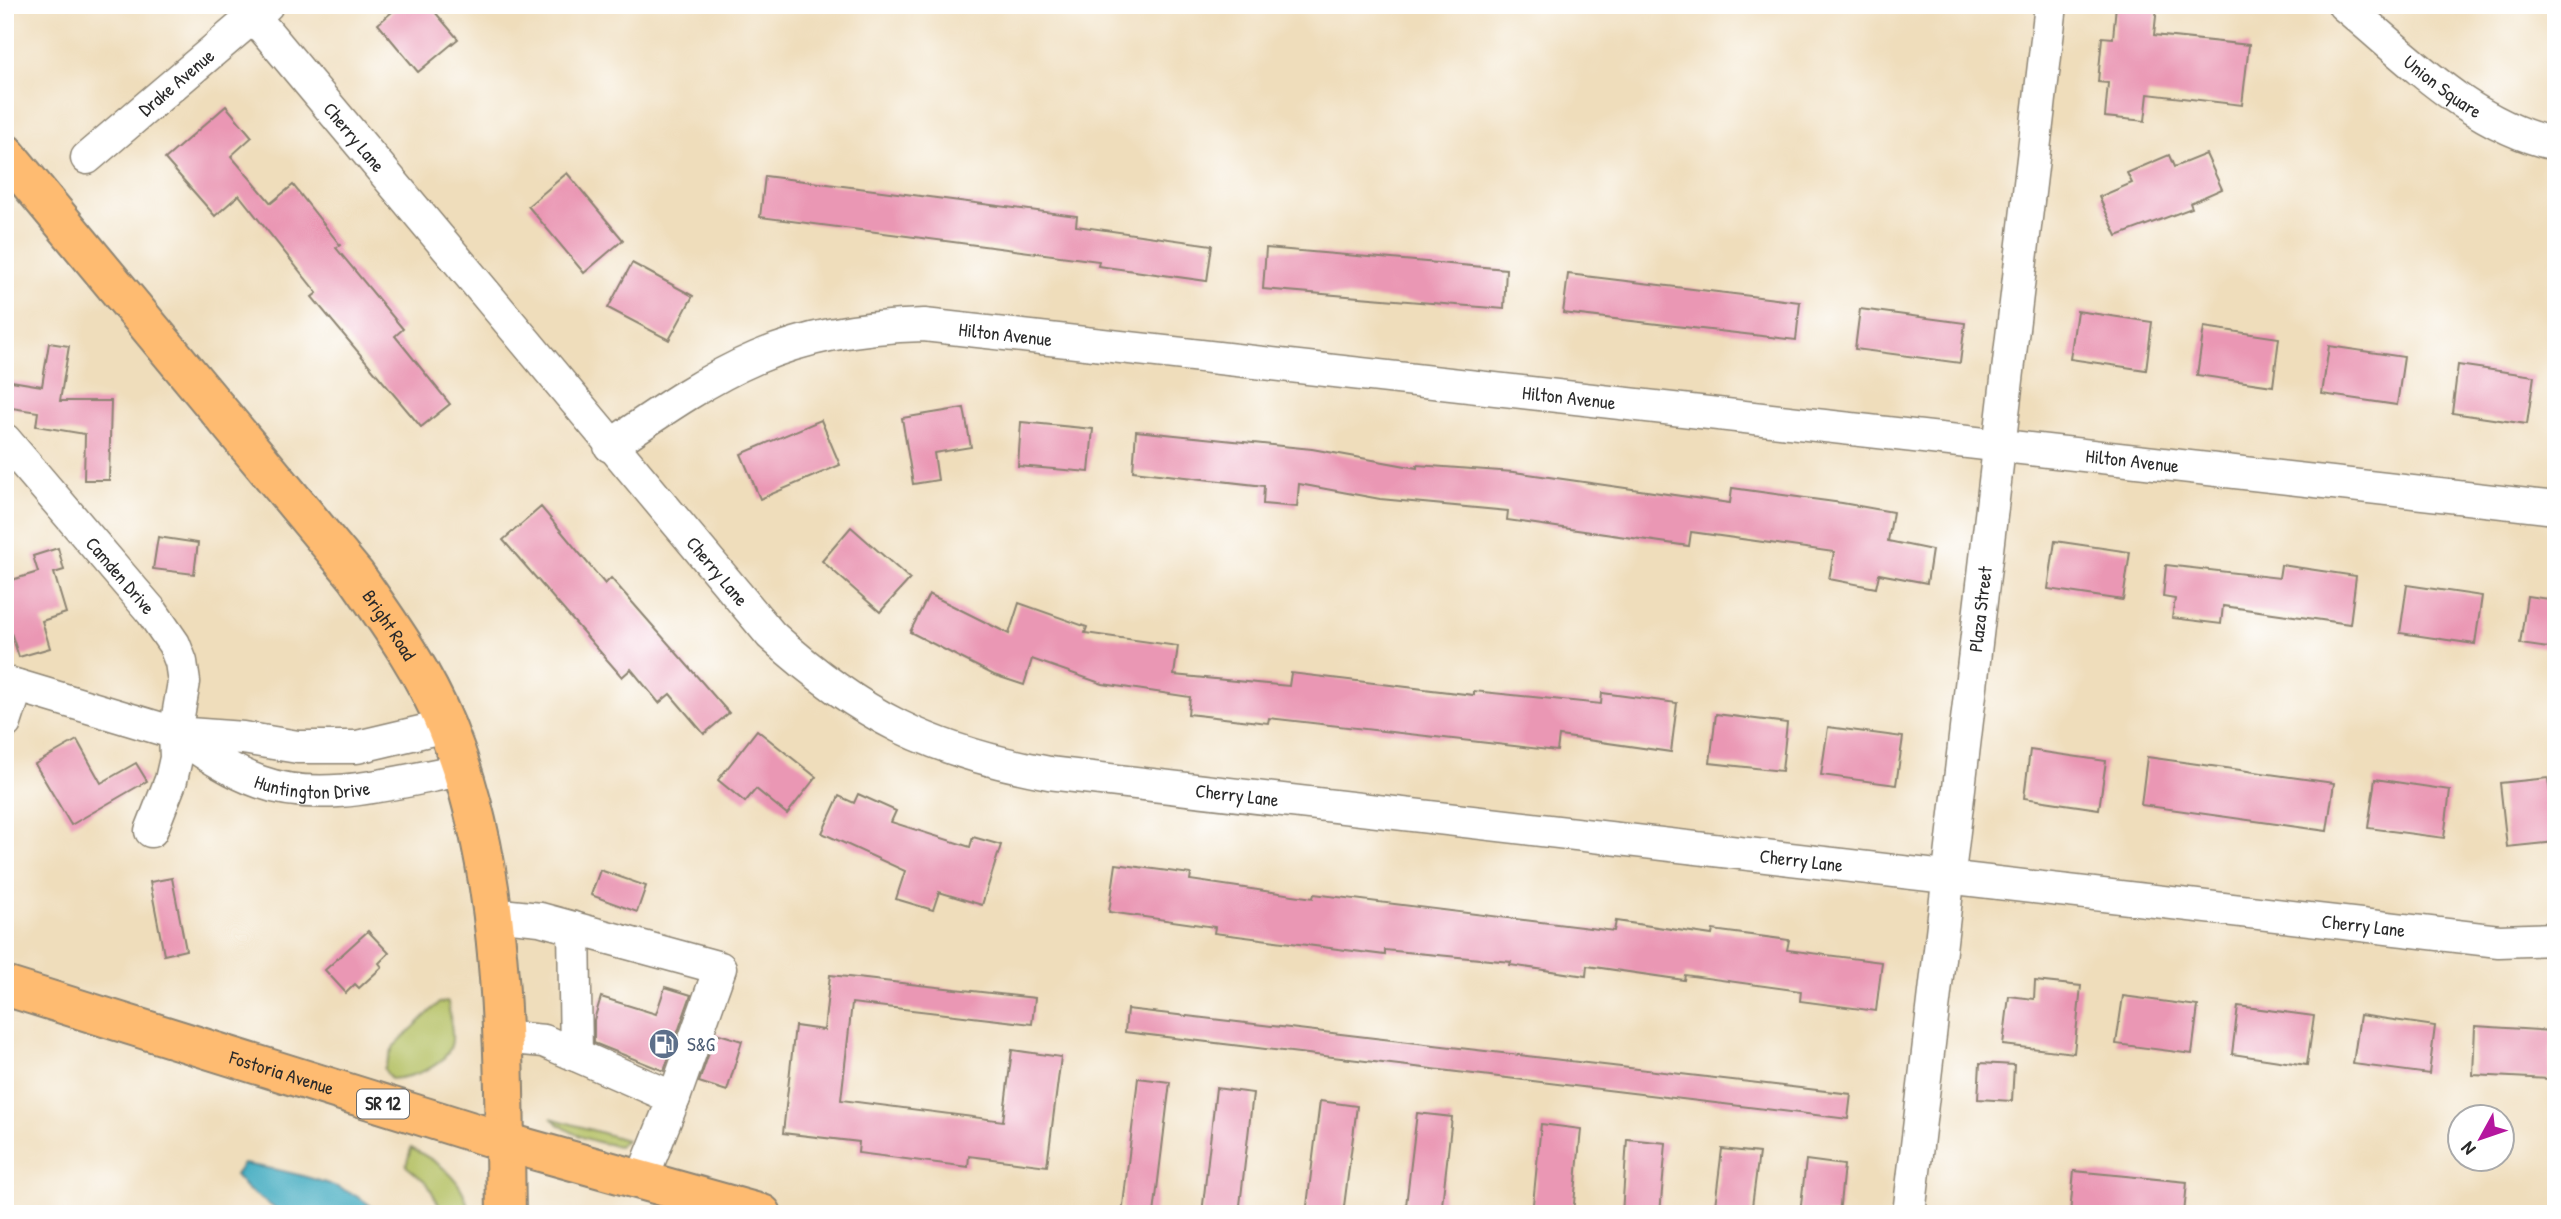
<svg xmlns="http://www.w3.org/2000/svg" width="2561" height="1219" viewBox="0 0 2561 1219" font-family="'Patrick Hand',sans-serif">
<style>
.green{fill:#b3bf61;stroke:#6f7546;stroke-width:2}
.water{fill:#3faabf;stroke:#356a75;stroke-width:2}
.building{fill:#ea97b4}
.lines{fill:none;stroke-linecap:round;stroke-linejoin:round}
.minor-casing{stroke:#8d8473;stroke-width:35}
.major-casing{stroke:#8d8473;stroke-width:42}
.minor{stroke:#fff;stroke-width:32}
.major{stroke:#febb71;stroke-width:38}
.labels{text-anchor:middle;stroke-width:7;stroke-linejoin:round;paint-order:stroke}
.shield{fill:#fff;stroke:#6b6b6b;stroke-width:2}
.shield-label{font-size:18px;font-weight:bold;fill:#2b2b2b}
.street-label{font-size:19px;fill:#2b2b2b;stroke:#fff}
.service-label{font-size:19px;fill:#4e5e75;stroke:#fff;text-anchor:start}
</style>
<rect width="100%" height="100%" fill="#fff"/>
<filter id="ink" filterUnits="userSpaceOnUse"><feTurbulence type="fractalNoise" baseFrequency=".0143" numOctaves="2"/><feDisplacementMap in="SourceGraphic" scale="14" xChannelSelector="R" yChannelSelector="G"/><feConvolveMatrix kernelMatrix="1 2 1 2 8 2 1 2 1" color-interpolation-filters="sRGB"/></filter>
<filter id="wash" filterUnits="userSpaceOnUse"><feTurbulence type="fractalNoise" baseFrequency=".00686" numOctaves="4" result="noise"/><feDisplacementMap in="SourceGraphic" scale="28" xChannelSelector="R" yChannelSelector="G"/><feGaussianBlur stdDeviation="1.57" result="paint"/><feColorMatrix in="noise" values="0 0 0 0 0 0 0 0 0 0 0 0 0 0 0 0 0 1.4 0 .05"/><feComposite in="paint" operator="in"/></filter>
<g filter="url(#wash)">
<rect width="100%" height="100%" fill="#efddbb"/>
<g class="green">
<path d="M448 1002C449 1014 453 1029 452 1041 448 1067 413 1077 391 1079L384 1069 394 1046 439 1003Z"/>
<path d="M551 1118 626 1140 619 1146C592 1142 572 1136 551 1118Z"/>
<path d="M411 1148C439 1162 465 1179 469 1213L443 1212 427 1183 406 1166Z"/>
</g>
<path class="water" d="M243 1164C278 1169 357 1184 378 1214H283L247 1189 235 1175Z"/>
<g id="blocks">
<g class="building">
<path d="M400 5H429L458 39 418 72 378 24Z"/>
<path d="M2116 5 2157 7 2154 35 2249 45 2242 105 2148 94 2145 121 2105 117 2108 83 2098 82 2102 37 2113 38Z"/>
<path d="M226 106 252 137 231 156 271 203 293 185 340 245 336 248 403 329 395 336 450 404 421 427 312 297 317 293 239 195 215 216 165 159Z"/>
<path d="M2206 154 2222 189 2190 203 2192 208 2117 236 2099 197 2132 183 2127 173 2169 155 2174 167Z"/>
<path d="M567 173 623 240 584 273 528 206Z"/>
<path d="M765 176 1077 216 1076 226 1212 245 1207 281 1098 266 1099 261 760 217Z"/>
<path d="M1266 248 1506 269 1504 309 1263 289Z"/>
<path d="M632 263 693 296 669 340 608 308Z"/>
<path d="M1568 274 1800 302 1796 340 1563 313Z"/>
<path d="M1860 309 1965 323 1960 363 1855 349Z"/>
<path d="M2077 311 2152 322 2146 370 2070 359Z"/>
<path d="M2204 327 2279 338 2273 386 2197 375Z"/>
<path d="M49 343 69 346 60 401H111L109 480H84L85 434 36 426 38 412 5 407V380L42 386Z"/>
<path d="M2329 346 2404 357 2397 405 2322 394Z"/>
<path d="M2458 365 2534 376 2527 424 2452 413Z"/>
<path d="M964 408 971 447 934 453 938 480 913 484 902 418Z"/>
<path d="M821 420 840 465 760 499 741 454Z"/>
<path d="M1021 422 1093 429 1089 472 1018 466Z"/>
<path d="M1136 431 1312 449 1417 468V465L1514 472 1730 503 1732 488 1842 503 1893 512 1888 541 1932 550 1927 583 1879 574 1876 588 1829 579 1834 552 1691 532 1689 546 1507 520 1508 511 1380 499 1299 484 1297 507 1263 504 1264 486 1133 471Z"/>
<path d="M541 507 605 584 611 578 729 713 704 734 670 694 659 703 631 669 622 677 503 540Z"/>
<path d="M851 527 910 579 880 612 822 561Z"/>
<path d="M158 537 198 543 194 574 153 569Z"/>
<path d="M2055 541 2130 552 2123 600 2048 589Z"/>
<path d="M58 548 64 570 54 573 66 613 42 621 50 648 19 657 5 614V582L38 572 33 556Z"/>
<path d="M2166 565 2279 578 2281 565 2356 576 2350 624 2223 606 2221 624 2172 618 2175 599 2163 597Z"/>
<path d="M2407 585 2482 596 2475 644 2400 633Z"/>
<path d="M929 594 1009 634 1019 603 1087 627 1085 633 1178 646 1174 675 1289 686 1291 673 1474 695V691L1601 704 1602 693 1677 703 1671 752 1559 736 1557 751 1269 718 1268 723 1188 714 1190 697 1103 684 1032 659 1024 685 994 675 910 632Z"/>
<path d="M2527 596 2556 600V649L2520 644Z"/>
<path d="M1716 714 1787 723 1782 771 1710 763Z"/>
<path d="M1828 727 1903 737 1896 785 1821 775Z"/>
<path d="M757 730 816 777 787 814 756 789 745 802 718 780Z"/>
<path d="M77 740 101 783 136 763 147 781 71 825 35 764Z"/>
<path d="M2030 750 2106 761 2099 809 2024 798Z"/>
<path d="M2147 757 2334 783 2327 831 2141 805Z"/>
<path d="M2548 778 2551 800H2556V842L2507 847 2500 783Z"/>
<path d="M2375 779 2450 790 2444 838 2368 828Z"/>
<path d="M858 794 896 811 891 822 970 847 973 837 1001 845 982 905 939 892 933 910 896 899 905 871 822 833 839 796 854 803Z"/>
<path d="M1116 864 1191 874 1190 880 1313 898 1314 894 1614 931 1616 921 1712 935 1713 930 1789 940 1787 950 1882 962 1876 1011 1800 1001 1801 991 1685 975 1684 980 1587 966 1586 976 1510 965 1511 962 1385 950V955L1214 933 1215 927 1109 912Z"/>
<path d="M600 870 646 886 637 912 591 895Z"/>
<path d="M172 878 186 950 164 955 150 882Z"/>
<path d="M368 931 389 953 379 963 382 967 359 988 355 984 346 993 325 970Z"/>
<path d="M830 975 1035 998 1032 1024 852 1003 841 1100 1003 1121 1012 1050 1061 1057 1047 1166 969 1156 968 1167 858 1153 859 1142 783 1133 795 1026 824 1030Z"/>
<path d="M2035 981 2081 986 2074 1053 2003 1045 2009 996 2034 999Z"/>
<path d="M665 987 691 995 664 1071 594 1043V1020L601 997 656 1014Z"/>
<path d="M2123 996 2198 1006 2192 1054 2116 1044Z"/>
<path d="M2238 1006 2314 1016 2307 1065 2232 1054Z"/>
<path d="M1127 1009 1851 1094 1848 1119 1125 1032Z"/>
<path d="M2360 1015 2435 1026 2429 1074 2353 1064Z"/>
<path d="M2475 1026 2552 1031 2549 1079 2473 1075Z"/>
<path d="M716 1033 742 1041 727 1091 699 1082Z"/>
<path d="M1980 1063 2014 1065 2012 1101 1978 1099Z"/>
<path d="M1138 1078 1170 1082 1154 1214H1122Z"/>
<path d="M1216 1088 1253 1093 1239 1214H1202Z"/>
<path d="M1320 1101 1357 1106 1343 1214H1306Z"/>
<path d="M1417 1113 1452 1117 1441 1214H1405Z"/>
<path d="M1541 1124 1581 1129 1573 1214H1532Z"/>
<path d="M1627 1139 1666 1143 1660 1214H1622Z"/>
<path d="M1722 1149 1759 1153 1751 1214H1714Z"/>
<path d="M1806 1160 1844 1165 1839 1214H1800Z"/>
<path d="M2074 1171 2187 1182 2184 1214H2070Z"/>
</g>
</g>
</g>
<g filter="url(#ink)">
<use href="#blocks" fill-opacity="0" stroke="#8d8473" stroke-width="2"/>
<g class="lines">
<g class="minor-casing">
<g id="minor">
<path id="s1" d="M244 5 771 635C860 716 930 751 1049 773L2499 941 2556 939"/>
<path id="s2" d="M2344 5C2408 58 2473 127 2556 144"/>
<path id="s3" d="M87 158 267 5"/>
<path id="s4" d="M5 440 152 612 174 644 181 662 184 682 175 733 176 758 171 780 151 831"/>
<path id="s5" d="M610 446C723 368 783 329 924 325L2556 508"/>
<path d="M5 682 175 733 243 738 298 747H357L446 726"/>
<path d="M5 723 17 686"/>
<path id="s6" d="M176 734C203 752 229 771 260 782 323 805 399 781 462 770"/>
<path d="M491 914 540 919 720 968 674 1098"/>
<path d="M574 928 576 1055"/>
<path d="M500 1037 544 1041 674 1098 641 1181"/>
<path id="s7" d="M1909 1214 2051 5"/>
</g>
</g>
<g class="major-casing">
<g id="major">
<path id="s8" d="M5 153 356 576C389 623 424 672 446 726 508 877 503 1053 506 1214"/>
<path id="s9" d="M5 986 505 1142 762 1214"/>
</g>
</g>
<use href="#minor" class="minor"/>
<use href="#major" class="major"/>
</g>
</g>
<defs>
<g id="fuel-disc" transform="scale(1.575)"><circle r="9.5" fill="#5c6f8a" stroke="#fff"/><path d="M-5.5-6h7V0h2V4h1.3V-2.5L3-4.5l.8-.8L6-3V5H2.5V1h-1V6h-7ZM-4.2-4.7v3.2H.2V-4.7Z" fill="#fff"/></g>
</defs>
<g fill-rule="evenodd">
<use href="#fuel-disc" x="664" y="1044"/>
</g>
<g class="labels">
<rect class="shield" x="357" y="1089.5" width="52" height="29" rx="5"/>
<g class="shield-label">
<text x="383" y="1110">SR 12</text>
</g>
<g class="street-label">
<text dy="7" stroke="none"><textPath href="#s3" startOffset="117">Drake Avenue</textPath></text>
<text dy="7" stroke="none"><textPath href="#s2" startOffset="128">Union Square</textPath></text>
<text dy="7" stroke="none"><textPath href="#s1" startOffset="172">Cherry Lane</textPath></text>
<text dy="7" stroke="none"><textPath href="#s5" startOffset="425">Hilton Avenue</textPath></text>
<text dy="7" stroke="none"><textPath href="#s5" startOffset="992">Hilton Avenue</textPath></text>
<text dy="7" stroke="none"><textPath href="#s5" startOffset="1559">Hilton Avenue</textPath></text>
<text dy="7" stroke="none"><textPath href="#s1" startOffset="738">Cherry Lane</textPath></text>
<text dy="7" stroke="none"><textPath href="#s4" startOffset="178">Camden Drive</textPath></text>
<text dy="7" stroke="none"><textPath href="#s7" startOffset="609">Plaza Street</textPath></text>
<text dy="7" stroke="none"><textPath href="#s8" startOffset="609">Bright Road</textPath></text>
<text dy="7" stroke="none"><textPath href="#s6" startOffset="150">Huntington Drive</textPath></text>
<text dy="7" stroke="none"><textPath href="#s1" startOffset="1326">Cherry Lane</textPath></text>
<text dy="7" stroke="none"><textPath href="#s1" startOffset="1894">Cherry Lane</textPath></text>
<text dy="7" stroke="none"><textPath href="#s1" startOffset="2460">Cherry Lane</textPath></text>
<text dy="7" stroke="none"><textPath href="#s9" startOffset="290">Fostoria Avenue</textPath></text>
</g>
<g class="service-label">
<text x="687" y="1051">S&amp;G</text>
</g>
</g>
<rect width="2561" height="1219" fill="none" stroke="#fff" stroke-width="28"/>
<g transform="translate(2481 1138) rotate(230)"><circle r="33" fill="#ffffff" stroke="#aaaaaa" stroke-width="2"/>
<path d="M0-5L12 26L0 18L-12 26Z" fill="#b5179e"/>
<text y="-10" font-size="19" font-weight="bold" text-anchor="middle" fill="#2b2b2b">N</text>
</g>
</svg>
